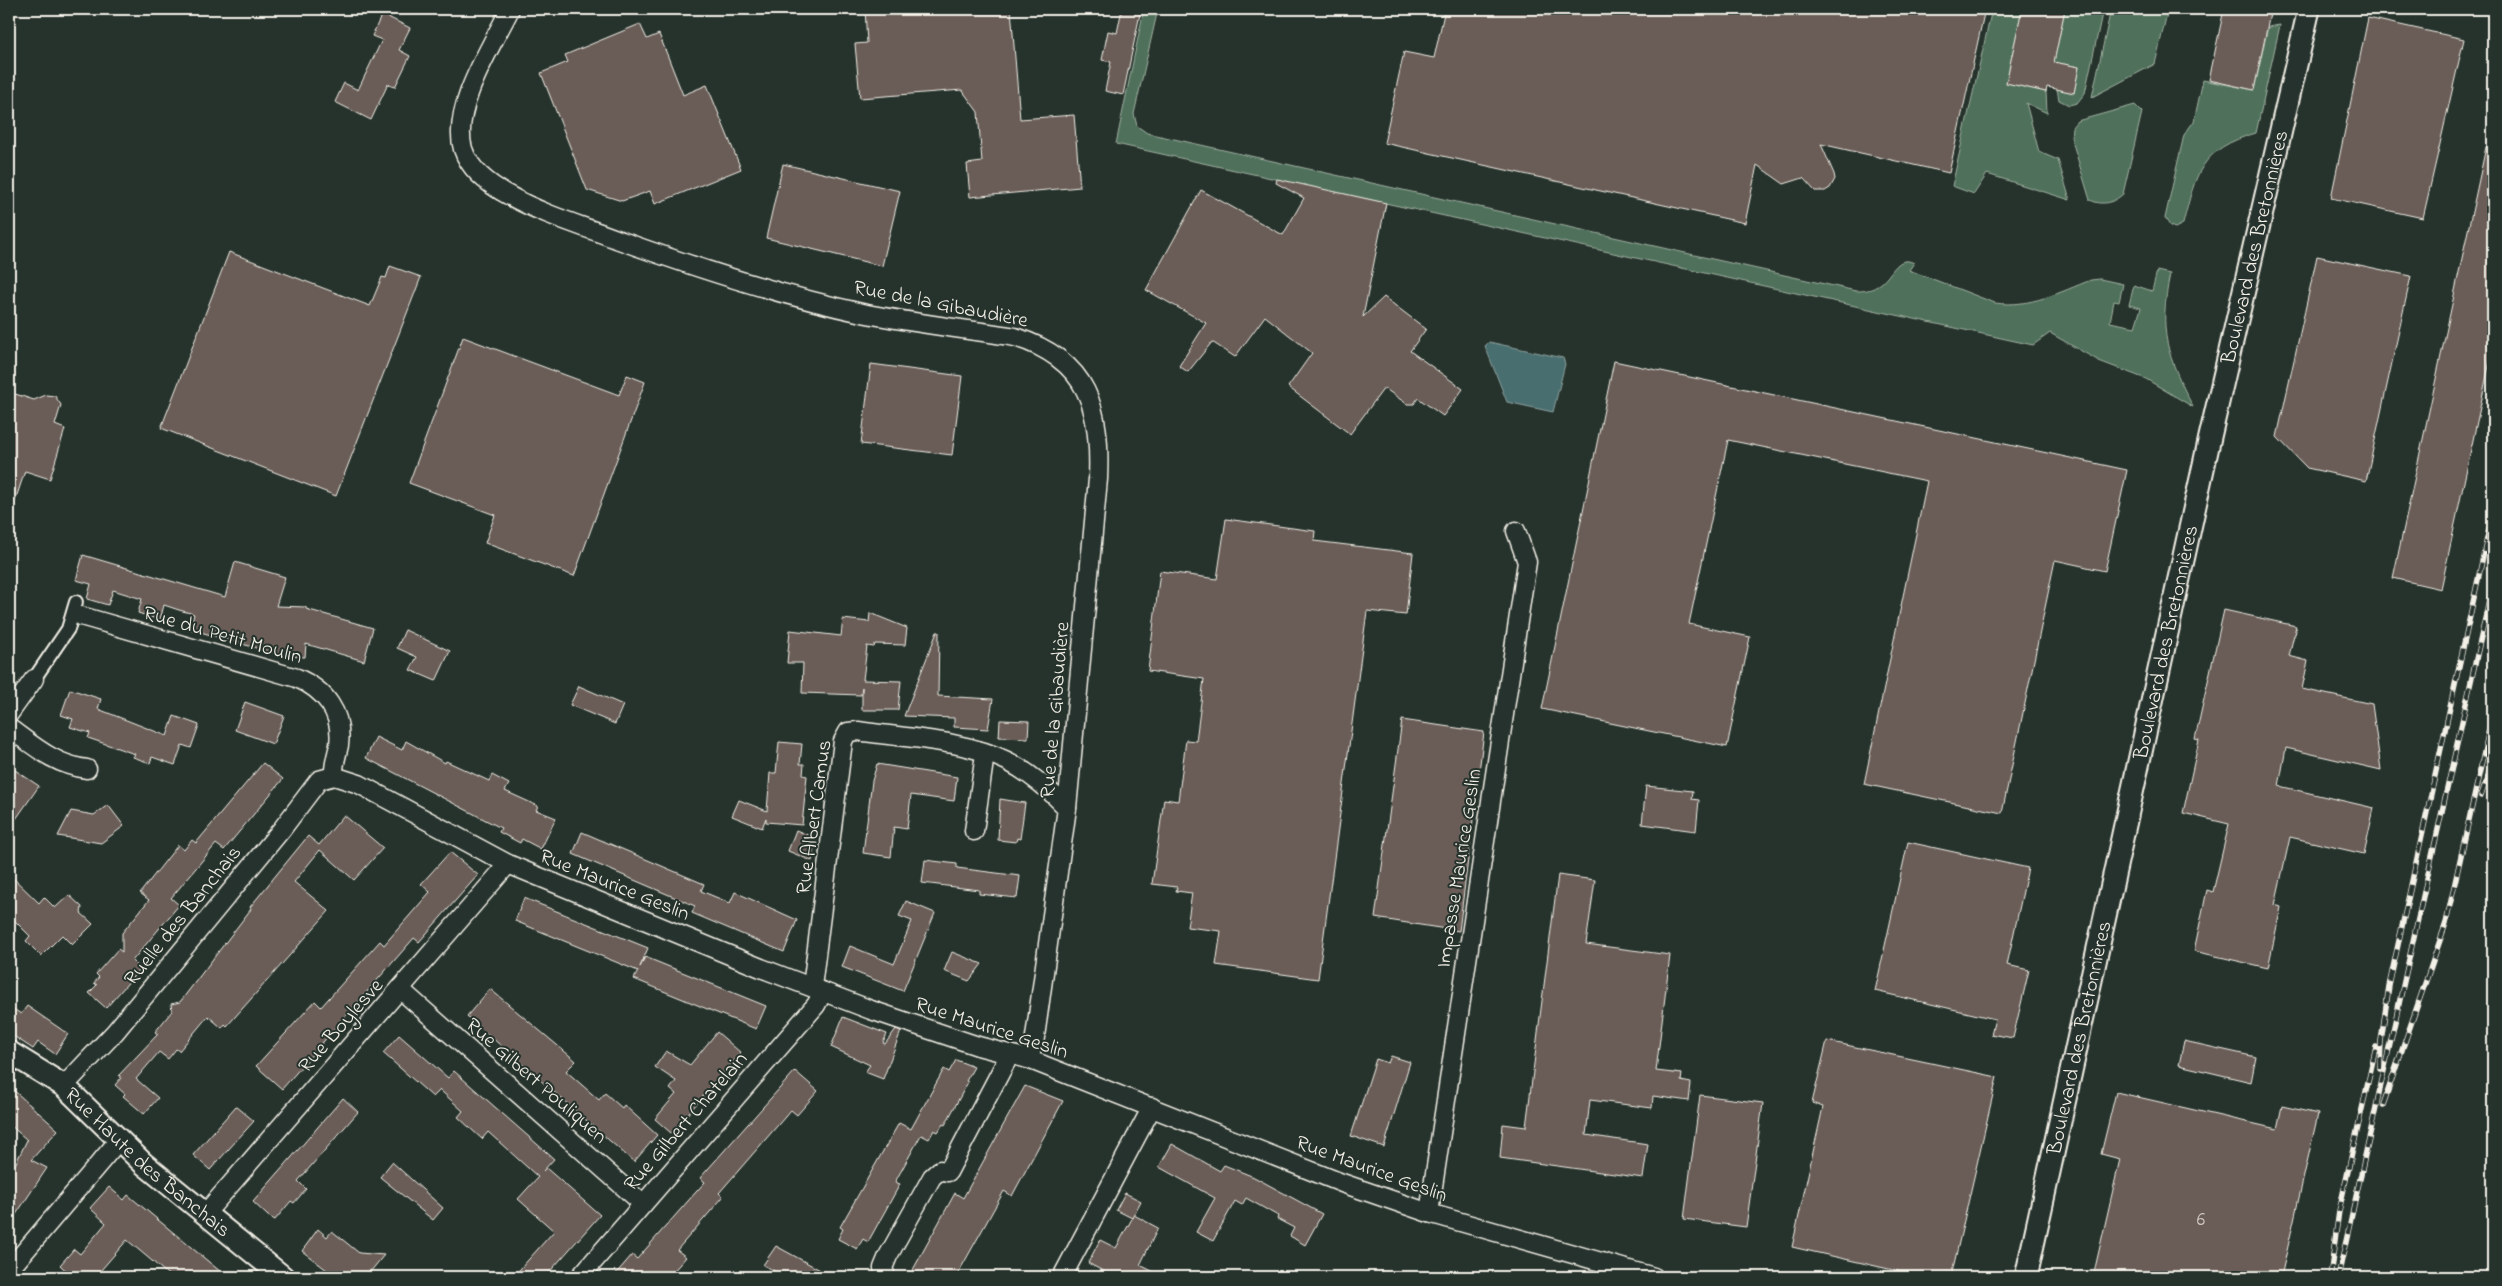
<svg xmlns="http://www.w3.org/2000/svg" width="2502" height="1286" viewBox="0 0 2502 1286" font-family="'Indie Flower',sans-serif">
<style>
.green{fill:#4f715b;stroke:#a2b1a2}
.water{fill:#4a6e6f;stroke:#8ea29f}
.building{fill:#6a5d58;stroke:#f4f1e8}
.lines{fill:none;stroke-linecap:round;stroke-linejoin:round}
.pedestrian-casing{stroke:#f4f1e8;stroke-width:16}
.minor-casing{stroke:#f4f1e8;stroke-width:21}
.tertiary-casing{stroke:#f4f1e8;stroke-width:25}
.pedestrian{stroke:#26332d;stroke-width:12}
.minor{stroke:#26332d;stroke-width:18}
.tertiary{stroke:#26332d;stroke-width:21}
.rail-casing{stroke:#f4f1e8;stroke-width:5.5}
.rail{stroke:#26332d;stroke-width:4;stroke-dasharray:11;stroke-linecap:butt}
.labels{text-anchor:middle;stroke-width:4;stroke-linejoin:round;paint-order:stroke}
.number-label{font-size:19px;fill:#d2ccc4}
.street-label{font-size:21px;fill:#f4f1e8;stroke:#26332d}
</style>
<rect width="100%" height="100%" fill="#26332d"/>
<filter id="ink" filterUnits="userSpaceOnUse"><feTurbulence type="fractalNoise" baseFrequency=".02" numOctaves="2"/><feDisplacementMap in="SourceGraphic" scale="10" xChannelSelector="R" yChannelSelector="G"/><feConvolveMatrix kernelMatrix="1 2 1 2 8 2 1 2 1" color-interpolation-filters="sRGB"/></filter>
<g filter="url(#ink)">
<g class="green">
<path d="M1144 9H1158L1134 114 1137 126 1147 133 1856 291C1865 291 1873 290 1880 284 1892 276 1897 254 1914 263L1909 270 1995 303C2030 308 2060 292 2091 280L2100 279 2123 284 2119 302 2114 301 2110 322 2135 327 2141 308 2129 305 2134 285 2152 291 2157 271 2170 274C2158 333 2167 355 2193 407L2146 379 2099 361 2050 333 2033 345 1116 144Z"/>
<path d="M1992 9H2022L2006 83 2046 92 2047 113 2026 103 2039 152 2058 160 2070 200 1987 174 1974 194 1952 186Z"/>
<path d="M2065 9H2103L2085 93 2077 103 2069 105 2059 100 2057 89 2074 93 2079 67 2054 62Z"/>
<path d="M2111 9H2168L2155 64 2092 97Z"/>
<path d="M2280 25 2256 133C2200 149 2196 173 2183 224L2175 228 2170 226 2165 218 2184 135 2194 121 2203 80 2254 90 2268 27Z"/>
<path d="M2135 105 2142 112 2123 194C2113 203 2103 206 2090 200L2071 137 2072 127 2077 121Z"/>
</g>
<path class="water" d="M1489 342 1563 358 1565 364 1553 412 1507 402 1485 346Z"/>
<g class="building">
<path d="M865 9H1011L1020 119 1074 115 1080 187 970 197 967 164 982 162 978 112 962 90 860 98 855 44 867 43Z"/>
<path d="M1122 9H1141L1123 95 1105 91 1111 62 1102 60 1108 31 1117 33Z"/>
<path d="M1445 9H1985L1949 173 1821 144 1834 174 1835 179 1830 188 1825 191H1815L1803 178 1784 184 1757 165 1745 223 1384 143 1404 52 1434 58Z"/>
<path d="M2022 9H2065L2054 62 2079 67 2074 93 2047 87 2046 92 2006 83Z"/>
<path d="M2224 9H2271L2254 90 2209 80Z"/>
<path d="M382 14 410 28 399 50 410 56 395 87 388 84 371 120 335 102 344 83 358 90 382 40 372 36Z"/>
<path d="M2368 18 2464 39 2423 218 2331 198Z"/>
<path d="M640 24 647 39 659 34 683 95 707 85 741 169 655 204 650 191 622 201 587 190 541 73 568 62 565 55Z"/>
<path d="M2486 147 2493 148V347L2441 589 2393 578Z"/>
<path d="M783 164 900 191 882 266 766 238Z"/>
<path d="M1277 179 1386 203 1363 317 1384 297 1426 329 1410 351 1463 389 1443 416 1418 398 1414 404H1407L1384 388 1350 434 1288 387 1312 353 1265 316 1235 357 1212 342 1188 372 1179 366 1206 323 1146 290 1201 190 1283 235 1304 198 1276 183Z"/>
<path d="M229 252 370 306 382 277 386 278 390 266 421 277 336 496 161 428Z"/>
<path d="M2317 256 2411 276 2366 481 2307 468 2277 437Z"/>
<path d="M463 337 619 395 627 375 645 382 574 576 485 543 495 515 409 483Z"/>
<path d="M1614 361 2127 470 2105 571 2055 560 2002 813 1864 784 1927 481 1728 440 1689 624 1750 637 1727 747 1542 709Z"/>
<path d="M871 364 962 376 952 455 861 444Z"/>
<path d="M9 392 34 400 46 395 55 396 61 405 55 425 65 429 50 479 25 471 12 510 9 509Z"/>
<path d="M1226 519 1315 531 1314 541 1413 553 1406 615 1367 611 1318 979 1216 965 1221 931 1187 927 1192 893 1176 891 1177 887 1152 884 1164 799 1178 801 1186 740 1196 741 1204 679 1148 671 1160 571 1217 579Z"/>
<path d="M83 555 225 597 235 562 285 577 276 606 306 607V609L373 628 364 661 306 644 305 657 284 656 190 629 194 614 179 610 164 605 160 620 138 613 142 599 113 590 108 605 87 599 91 584 76 580Z"/>
<path d="M2224 610 2296 626 2289 656 2308 661 2302 689 2372 704 2381 770 2286 748 2279 786 2374 808 2364 854 2290 837 2275 905 2281 907 2268 968 2194 951 2207 890 2213 892 2229 824 2183 813 2199 740 2195 739Z"/>
<path d="M870 613 907 628 905 645 875 644 874 647 867 646 863 680 901 681 898 710H862V687L861 695 802 693 803 663H787L790 630 841 636 843 619 869 622Z"/>
<path d="M405 630 450 651 436 681 410 670 417 657 397 648Z"/>
<path d="M937 632H939L938 696 993 699 988 729 954 727V718L904 716Z"/>
<path d="M579 686 623 705 615 724 570 705Z"/>
<path d="M70 689 101 699 98 709 167 736 174 716 199 725 191 748 182 745 175 765 152 757 150 763 133 757 135 754 88 738 90 733 70 727 73 719 61 715Z"/>
<path d="M245 702 284 716 273 744 235 730Z"/>
<path d="M1000 720 1029 721 1028 738 999 737Z"/>
<path d="M1402 720 1484 732 1459 931 1375 918Z"/>
<path d="M376 737 402 750 406 741 445 763 446 761 489 781 492 775 509 784 505 791 538 806 536 810 556 818 541 849 522 839 520 843 499 832 501 828 366 758Z"/>
<path d="M779 742 802 744 800 764H804L803 775 807 776 802 825 766 822V818L762 828 732 816 739 800 767 811 770 773H776Z"/>
<path d="M263 763 283 779 224 850 216 844 171 898 179 905 132 961 140 969 106 1008 89 993 97 985 94 983 99 977 96 974 118 949 122 952V933L149 900 140 893 178 845 184 850 192 840 196 843Z"/>
<path d="M877 764 957 777 954 801 911 795 907 829 894 827 891 857 863 853 872 781Z"/>
<path d="M15 770 39 786 9 829V778Z"/>
<path d="M1646 786 1693 791 1692 799 1699 800 1696 831 1642 824Z"/>
<path d="M1000 799 1025 803 1020 839 1017 838 1016 842 998 840Z"/>
<path d="M108 805 124 826 101 843 58 836 71 811 94 815Z"/>
<path d="M344 815 383 848 354 880 320 850 294 882 329 911 227 1026 225 1024 222 1028 208 1016 179 1051 176 1049 168 1059 159 1052 136 1079 158 1098 144 1114 123 1096 125 1094 115 1085 121 1078 119 1075 158 1034 155 1032 172 1011 171 1004 180 1002 251 909 250 907 308 836 319 845Z"/>
<path d="M796 830 815 838 812 861 788 851Z"/>
<path d="M582 832 704 884 701 891 730 903 735 892 797 920 784 952 692 913 695 906 573 854Z"/>
<path d="M1908 842 2028 868 2007 965 2029 970 2013 1038 1991 1034 1995 1019 1875 991Z"/>
<path d="M450 852 478 875 419 942 414 938 282 1089 256 1066 315 1001 321 1007 380 941 384 945 430 892 421 884Z"/>
<path d="M925 860 957 864V868L1020 876 1017 898 979 894V890L922 883Z"/>
<path d="M9 874 39 903 44 897 55 908 69 895 82 907 81 913 93 924 72 945 62 935 41 956 26 941 30 936 9 915Z"/>
<path d="M1558 875 1595 880 1586 944 1670 955 1656 1071 1682 1074 1681 1081 1691 1083 1689 1101 1653 1096 1652 1108 1590 1100 1586 1135 1648 1144 1643 1178 1500 1158 1503 1124 1526 1127Z"/>
<path d="M524 898 648 948 640 967 645 957 766 1006 756 1029 634 979 638 971 515 921Z"/>
<path d="M906 901 935 913 903 991 842 967 850 946 894 964 912 921 899 916Z"/>
<path d="M952 952 982 964 969 981 944 971Z"/>
<path d="M490 989 576 1061 566 1071 599 1100 605 1093 622 1108 624 1105 657 1135 634 1162 467 1016Z"/>
<path d="M9 1006 21 1014 27 1006 68 1034 55 1054 38 1042 33 1049 9 1033Z"/>
<path d="M843 1017 887 1034 883 1043 885 1044 896 1029 901 1031 883 1079 865 1072 870 1065 831 1047Z"/>
<path d="M717 1032 741 1053 671 1133 655 1119 676 1094 670 1089 676 1081 655 1067 666 1051 690 1065Z"/>
<path d="M399 1035 448 1078 454 1071 554 1159 543 1171 546 1168 600 1215 545 1277H513L554 1231 518 1199 538 1177 488 1132 482 1139 458 1117 463 1111 440 1090 433 1097 383 1053Z"/>
<path d="M1827 1041 1997 1077 1951 1277H1924L1792 1247 1823 1107 1812 1103Z"/>
<path d="M2184 1041 2256 1057 2251 1082 2179 1065Z"/>
<path d="M1391 1056 1410 1062 1384 1147 1351 1136 1376 1059 1388 1063Z"/>
<path d="M956 1060 974 1067 966 1081 968 1082 945 1125 943 1124 938 1132 934 1130 929 1139 921 1135 895 1182 900 1184 868 1242 863 1239 857 1249 838 1239 843 1229 840 1227 899 1123 911 1129 944 1069 949 1072Z"/>
<path d="M795 1071 818 1091 797 1115 791 1110 719 1193 723 1197 677 1250 686 1257 680 1264 668 1277H613L632 1255 637 1259 688 1201 705 1182 700 1178Z"/>
<path d="M9 1086 58 1130 31 1160 47 1168 9 1225V1177L27 1140 9 1124Z"/>
<path d="M1025 1086 1063 1101 1012 1196 1004 1191 956 1277H909L955 1193 963 1198Z"/>
<path d="M2116 1092 2277 1129 2282 1106 2318 1114 2281 1277H2093L2120 1159 2101 1154Z"/>
<path d="M1700 1095 1763 1103 1746 1227 1684 1219Z"/>
<path d="M343 1098 358 1112 298 1181 306 1189 294 1203 291 1201 275 1220 268 1216 253 1202Z"/>
<path d="M236 1106 254 1121 210 1170 193 1155Z"/>
<path d="M1172 1144 1220 1171 1224 1165 1254 1177 1322 1214 1305 1245 1290 1236 1294 1228 1277 1219 1278 1216 1246 1198 1242 1205 1235 1201 1213 1241 1196 1232 1215 1198 1159 1167Z"/>
<path d="M392 1162 443 1208 433 1220 380 1177Z"/>
<path d="M109 1187 124 1200 128 1195 227 1277H171L127 1240 95 1277H73L60 1265 74 1249 80 1254 106 1223 90 1208Z"/>
<path d="M1125 1193 1141 1201 1132 1218 1116 1210Z"/>
<path d="M1134 1215 1158 1228 1140 1265 1164 1277H1114L1088 1263 1100 1240 1116 1248Z"/>
<path d="M318 1229 327 1237 332 1231 359 1253 384 1255 366 1277H336L302 1251Z"/>
<path d="M776 1246 833 1277H786L763 1265Z"/>
</g>
<g class="lines">
<g class="pedestrian-casing">
<path id="pedestrian" d="M34 679 68 629 76 602"/>
</g>
<g class="minor-casing">
<g id="minor">
<path d="M510 9C492 46 451 108 463 149 470 171 491 186 510 196 544 215 583 226 619 240 699 269 779 295 862 313 913 323 964 329 1015 337 1089 360 1101 409 1098 479L1067 808 1034 1044 1028 1059"/>
<path d="M81 616 297 678C325 690 343 713 339 745 337 755 333 765 334 776"/>
<path d="M9 714 34 679"/>
<path d="M9 728C34 746 55 765 87 769"/>
<path d="M334 776 359 784 508 864 761 968 871 1010 978 1046 1028 1059 1342 1183 1429 1213 1654 1277"/>
<path d="M974 831 985 754"/>
<path d="M812 987 843 741 848 732 858 731C904 738 965 740 1007 761 1030 773 1050 790 1067 808"/>
<path d="M401 990 643 1204"/>
<path d="M64 1086 115 1032 282 829 319 780 334 776"/>
<path d="M1429 1213 1527 562 1516 531"/>
<path d="M205 1214 508 864"/>
<path d="M9 1270 119 1140"/>
<path d="M580 1277 816 1005 823 992"/>
<path d="M886 1277 883 1268 888 1256 932 1177 940 1170 948 1172 1010 1054"/>
<path d="M1062 1277 1152 1107"/>
</g>
</g>
<g class="tertiary-casing">
<g id="tertiary">
<path id="s1" d="M9 1052 64 1086 144 1164 283 1277"/>
<path id="s2" d="M2026 1277 2210 437 2309 9"/>
</g>
</g>
<use href="#pedestrian" class="pedestrian"/>
<use href="#minor" class="minor"/>
<use href="#tertiary" class="tertiary"/>
<g class="rail-casing">
<g id="rail">
<path d="M2481 796 2493 761"/>
<path d="M2380 1069 2381 1041 2389 986 2493 511"/>
<path d="M2383 1105 2446 923 2493 712"/>
<path d="M2330 1277 2339 1211 2376 1047"/>
<path d="M2338 1277 2493 583"/>
</g>
</g>
<use href="#rail" class="rail"/>
</g>
</g>
<g class="labels">
<g class="number-label">
<text x="2201" y="1225">6</text>
</g>
<g class="street-label">
<text dy="7" stroke="none"><textPath href="#s2" startOffset="1055">Boulevard des Bretonnières</textPath></text>
<text transform="translate(941 303) rotate(11)" y="7">Rue de la Gibaudière</text>
<text transform="translate(223 634) rotate(16)" y="7">Rue du Petit Moulin</text>
<text dy="7" stroke="none"><textPath href="#s2" startOffset="650">Boulevard des Bretonnières</textPath></text>
<text transform="translate(1054 710) rotate(-85)" y="7">Rue de la Gibaudière</text>
<text transform="translate(813 817) rotate(-82)" y="7">Rue Albert Camus</text>
<text transform="translate(1458 868) rotate(-81)" y="7">Impasse Maurice Geslin</text>
<text transform="translate(615 884) rotate(22)" y="7">Rue Maurice Geslin</text>
<text transform="translate(182 915) rotate(-51)" y="7">Ruelle des Banchais</text>
<text transform="translate(340 1025) rotate(-49)" y="7">Rue Boylesve</text>
<text transform="translate(992 1027) rotate(18)" y="7">Rue Maurice Geslin</text>
<text dy="7" stroke="none"><textPath href="#s2" startOffset="245">Boulevard des Bretonnières</textPath></text>
<text transform="translate(537 1080) rotate(41)" y="7">Rue Gilbert Pouliquen</text>
<text transform="translate(685 1121) rotate(-49)" y="7">Rue Gilbert Chatelain</text>
<text dy="7" stroke="none"><textPath href="#s1" startOffset="178">Rue Haute des Banchais</textPath></text>
<text transform="translate(1372 1168) rotate(20)" y="7">Rue Maurice Geslin</text>
</g>
</g>
<rect width="2502" height="1286" fill="none" stroke="#26332d" stroke-width="30"/>
<rect x="15" y="15" width="2472" height="1256" fill="none" stroke="#f4f1e8" stroke-width="2" filter="url(#ink)"/>
</svg>
